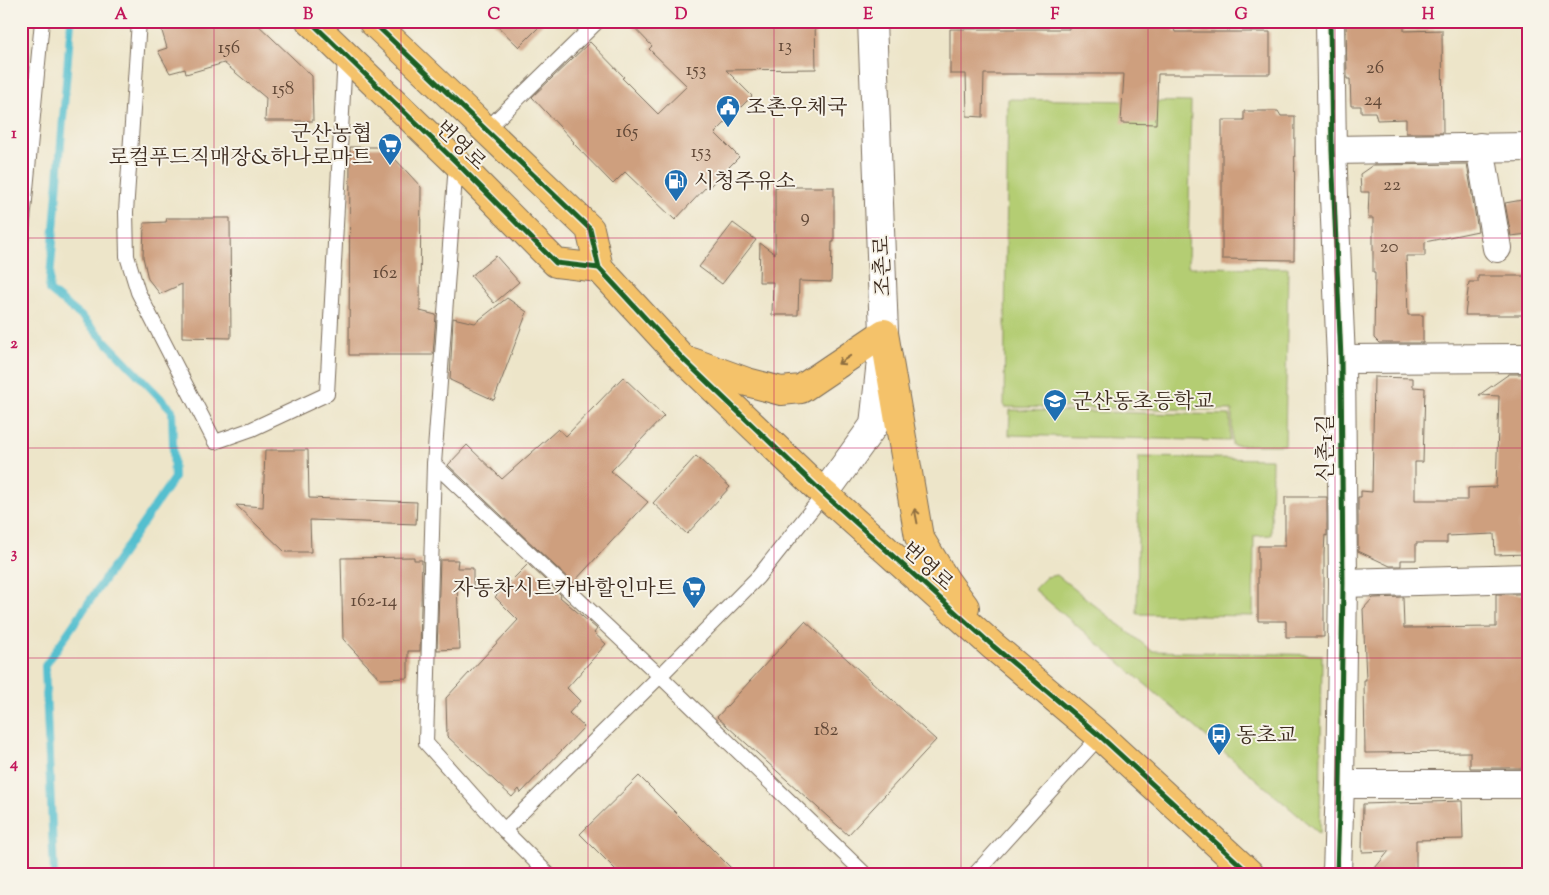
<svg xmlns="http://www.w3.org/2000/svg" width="1549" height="895" viewBox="0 0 1549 895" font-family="'Sorts Mill Goudy','Noto Serif KR',serif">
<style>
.green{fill:#b4cd73;stroke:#787c48}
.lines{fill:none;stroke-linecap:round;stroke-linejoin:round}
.stream{stroke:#54bfcf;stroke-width:8}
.building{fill:#ce9f7e}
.service-casing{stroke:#796b5a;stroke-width:16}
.minor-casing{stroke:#796b5a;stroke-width:30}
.tertiary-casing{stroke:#796b5a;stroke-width:30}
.primary-casing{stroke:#796b5a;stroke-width:30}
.service{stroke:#fff;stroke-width:14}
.minor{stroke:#fff;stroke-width:28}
.tertiary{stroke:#fff;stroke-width:28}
.primary{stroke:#f4c26a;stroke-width:28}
.cycleway-casing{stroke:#f7f3e8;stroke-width:8}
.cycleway{stroke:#1b5e20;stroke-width:5}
.oneway{stroke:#8e6e40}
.grid{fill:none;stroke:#c2185b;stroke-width:1;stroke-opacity:0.55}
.labels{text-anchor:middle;stroke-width:4;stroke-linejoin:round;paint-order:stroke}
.number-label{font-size:19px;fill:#604736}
.poi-label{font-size:21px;fill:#3b2a1e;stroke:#f7f3e8;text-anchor:start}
.street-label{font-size:21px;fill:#3b2a1e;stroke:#f7f3e8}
.neatline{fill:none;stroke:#c2185b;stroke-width:2}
.grid-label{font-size:16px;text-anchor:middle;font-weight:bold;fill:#c2185b}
</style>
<rect width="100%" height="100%" fill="#f7f3e8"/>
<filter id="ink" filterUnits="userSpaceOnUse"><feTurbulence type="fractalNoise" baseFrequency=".02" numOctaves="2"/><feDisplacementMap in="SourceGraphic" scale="10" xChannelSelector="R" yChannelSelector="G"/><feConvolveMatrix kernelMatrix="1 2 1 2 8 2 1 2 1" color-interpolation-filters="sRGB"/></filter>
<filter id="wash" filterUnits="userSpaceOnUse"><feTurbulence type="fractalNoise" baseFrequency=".0096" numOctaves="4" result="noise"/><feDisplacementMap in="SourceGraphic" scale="20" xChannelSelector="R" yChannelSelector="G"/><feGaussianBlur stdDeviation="1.12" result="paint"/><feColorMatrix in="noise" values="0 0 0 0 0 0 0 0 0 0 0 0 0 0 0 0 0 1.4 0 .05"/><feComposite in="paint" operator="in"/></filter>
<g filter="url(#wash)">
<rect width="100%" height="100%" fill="#ede5c9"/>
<g class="green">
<path d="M1008 99 1191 102 1188 267 1288 268 1285 445H1232V410L1004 407Z"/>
<path d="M1010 410 1230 415V441L1009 435Z"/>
<path d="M1139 457 1272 459 1271 535 1254 536 1253 616 1137 614Z"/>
<path d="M1057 575 1152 651 1322 655 1320 834 1034 589 1046 577Z"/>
</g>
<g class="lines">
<path class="stream" d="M54 874 45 666 174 478 172 410 82 317 49 290 71 21"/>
</g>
<g id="blocks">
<g class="building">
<path d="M159 21H254L312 76 313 121H265L266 98 224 63 186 74 185 69 170 73 158 51 167 48Z"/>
<path d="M492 21H545L519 47Z"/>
<path d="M628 21H815L816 69 726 70 752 96 715 133 739 157 709 187 707 186 675 220 625 172 613 184 573 143 574 142 532 97 590 42 624 77 622 78 658 114 687 86 649 49 652 46Z"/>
<path d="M1069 21H1159L1173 26 1175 32H1270V74H1158L1156 124 1121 123 1124 74H984L983 117 967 116 966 74H950V29H1069Z"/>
<path d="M1404 21V31L1442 30 1443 133H1406V119L1377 120 1375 112H1361V106H1351L1350 79H1347L1346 22Z"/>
<path d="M1244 111H1278L1281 116H1295L1294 260 1222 259V120H1244Z"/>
<path d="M350 147H384L421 187 420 311 436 315 433 355H349Z"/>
<path d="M1467 164 1478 231 1425 242V256H1406L1408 315H1423V343H1379L1374 338 1375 272H1373V218H1368L1369 192H1361L1360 174 1373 165Z"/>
<path d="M775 187H834V242H832L831 282 799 281 798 315H772L773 282H759L760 243 775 254Z"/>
<path d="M1528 199V234L1511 236 1505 203Z"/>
<path d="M167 218H230L231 338 182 337V284L160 294 148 279 143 257 144 223 166 222Z"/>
<path d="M733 223 756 240 722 284 699 267Z"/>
<path d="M496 256 519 282 494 303 471 276Z"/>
<path d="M1478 276H1528V315H1465L1469 282H1478Z"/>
<path d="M507 298 527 312 494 400 450 380 453 318 475 323Z"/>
<path d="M1509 374H1528L1527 554 1495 555 1494 534 1447 536V543H1416V560H1401V566H1390L1358 551V497H1361V491L1372 492 1374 377 1413 378V387L1425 388 1423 462H1415V500H1468V488L1496 487 1499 396 1479 395Z"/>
<path d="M623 377 664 416 611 471 648 502 573 583 448 465 467 445 502 479 558 429 566 436Z"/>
<path d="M265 450H308L309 498 417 502 416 524 310 520 311 552H285L236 505 263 507Z"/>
<path d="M696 456 730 487 687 534 653 503Z"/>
<path d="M1285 497H1327V536L1325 535 1324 553V637H1286V621H1258V546H1285Z"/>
<path d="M414 557V560H422L420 651H408V678L380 679 343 639 341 558Z"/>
<path d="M440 560H458L457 568H473V587H457L460 649 437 650Z"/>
<path d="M528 564 561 595 560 597 597 629 594 633 606 644 567 688 580 701 569 713 584 727 521 793 519 789 512 797 447 736 446 698 518 620 495 597Z"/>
<path d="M1496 594H1528V768H1470V752L1365 753 1364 680H1366L1363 609 1373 598 1403 597 1404 628 1496 627Z"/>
<path d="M805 621 936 740 848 835 717 717Z"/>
<path d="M639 776 737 874H620L580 834Z"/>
<path d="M1462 801 1463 839 1416 840V874H1370L1389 851 1362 852 1363 804Z"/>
</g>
</g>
</g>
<g filter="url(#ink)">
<use href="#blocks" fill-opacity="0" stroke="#796b5a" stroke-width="1"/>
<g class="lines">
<g class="service-casing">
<g id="service">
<path d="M139 21 126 212 127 256 138 292 215 442 252 429 327 394 345 56"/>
<path d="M487 129 598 21"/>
<path d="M456 163 434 464 426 743 504 830 548 874"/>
<path d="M21 242 42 21"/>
<path d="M434 464 660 676 865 874"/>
<path d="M504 830 660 676 758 577 824 494"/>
<path d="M975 874 1100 736"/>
</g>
</g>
<g class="minor-casing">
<g id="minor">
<path d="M1330 21 1332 150 1341 359 1343 583 1340 784 1337 872 1335 874"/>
<path d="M1480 147 1497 248"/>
<path d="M1332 150 1528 147"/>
<path d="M1341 359 1528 358"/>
<path d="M1343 583 1528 578"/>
<path d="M1340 784H1528"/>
</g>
</g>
<g class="tertiary-casing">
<path id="tertiary" d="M824 494 874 425 884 333 872 21"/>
</g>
<g class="primary-casing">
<g id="primary">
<path d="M310 21 456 162 556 263 599 268"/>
<path d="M372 21 590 229 599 268 682 358 824 494 993 646 1100 736 1250 874"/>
<path d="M692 362 747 382 781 391 801 389 884 333 919 537 946 581 965 607"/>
</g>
</g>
<use href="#service" class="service"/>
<use href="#minor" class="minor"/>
<use href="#tertiary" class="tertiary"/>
<use href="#primary" class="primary"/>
<g class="cycleway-casing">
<g id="cycleway">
<path d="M310 21 456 162 556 263 599 268"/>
<path d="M372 21 590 229 599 268 682 358 824 494 993 646 1100 736 1250 874"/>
<path d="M1330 21 1332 150 1341 359 1343 583 1340 784 1337 872 1335 874"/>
</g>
</g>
<use href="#cycleway" class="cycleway"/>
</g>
<defs><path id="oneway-shaft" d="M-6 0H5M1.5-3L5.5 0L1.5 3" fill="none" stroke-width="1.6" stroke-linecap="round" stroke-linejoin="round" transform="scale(1.25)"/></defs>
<g class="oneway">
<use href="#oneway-shaft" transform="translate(844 360) rotate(146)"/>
<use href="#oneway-shaft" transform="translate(916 516) rotate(-101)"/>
</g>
</g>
<path class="grid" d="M214 21V874M401 21V874M588 21V874M774 21V874M961 21V874M1148 21V874M1335 21V874M21 238H1528M21 448H1528M21 658H1528"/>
<defs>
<g id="civic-pin" transform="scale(1.25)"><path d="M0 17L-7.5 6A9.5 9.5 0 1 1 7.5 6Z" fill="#1f6fb2" stroke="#f7f3e8"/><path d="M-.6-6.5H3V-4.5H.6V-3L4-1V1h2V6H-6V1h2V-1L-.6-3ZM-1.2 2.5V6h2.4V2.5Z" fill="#fff"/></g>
<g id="supermarket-pin" transform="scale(1.25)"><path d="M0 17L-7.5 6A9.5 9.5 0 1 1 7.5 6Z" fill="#1f6fb2" stroke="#f7f3e8"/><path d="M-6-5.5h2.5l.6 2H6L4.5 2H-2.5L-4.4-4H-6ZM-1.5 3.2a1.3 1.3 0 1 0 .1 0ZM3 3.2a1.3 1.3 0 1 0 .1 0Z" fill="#fff"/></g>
<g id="fuel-pin" transform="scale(1.25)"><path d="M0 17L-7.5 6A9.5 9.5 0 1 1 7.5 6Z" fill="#1f6fb2" stroke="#f7f3e8"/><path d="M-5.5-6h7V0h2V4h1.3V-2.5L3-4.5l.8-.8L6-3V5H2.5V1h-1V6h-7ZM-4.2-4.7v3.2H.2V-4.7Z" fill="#fff"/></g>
<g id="school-pin" transform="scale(1.25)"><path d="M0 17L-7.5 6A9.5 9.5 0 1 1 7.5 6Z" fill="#1f6fb2" stroke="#f7f3e8"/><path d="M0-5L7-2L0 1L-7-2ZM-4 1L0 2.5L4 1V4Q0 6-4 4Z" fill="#fff"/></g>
<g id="bus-pin" transform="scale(1.25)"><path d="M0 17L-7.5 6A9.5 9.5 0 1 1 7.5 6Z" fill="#1f6fb2" stroke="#f7f3e8"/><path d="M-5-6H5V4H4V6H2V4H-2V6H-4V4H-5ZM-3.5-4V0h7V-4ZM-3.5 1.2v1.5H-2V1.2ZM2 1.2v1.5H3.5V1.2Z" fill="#fff"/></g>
</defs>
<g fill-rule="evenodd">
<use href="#civic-pin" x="728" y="107"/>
<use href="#supermarket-pin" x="390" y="145"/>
<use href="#fuel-pin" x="676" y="181"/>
<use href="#school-pin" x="1055" y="401"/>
<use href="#supermarket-pin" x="694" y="588"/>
<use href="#bus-pin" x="1219" y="735"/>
</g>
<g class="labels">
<g class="number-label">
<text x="785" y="51">13</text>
<text x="229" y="53">156</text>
<text x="1375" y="73">26</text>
<text x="696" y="75">153</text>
<text x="283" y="94">158</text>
<text x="1373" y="105">24</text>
<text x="627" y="137">165</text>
<text x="701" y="157">153</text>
<text x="1392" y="190">22</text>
<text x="805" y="222">9</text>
<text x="1389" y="252">20</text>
<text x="385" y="278">162</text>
<text x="374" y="606">162-14</text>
<text x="826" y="735">182</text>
</g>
<g class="poi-label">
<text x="746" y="114">조촌우체국</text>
<text x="372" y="140" text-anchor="end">군산농협<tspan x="372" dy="24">로컬푸드직매장&amp;하나로마트</tspan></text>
<text x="694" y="188">시청주유소</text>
<text x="1072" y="408">군산동초등학교</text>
<text x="676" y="595" text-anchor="end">자동차시트카바할인마트</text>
<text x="1236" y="742">동초교</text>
</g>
<g class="street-label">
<text transform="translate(461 145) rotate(44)" y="7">번영로</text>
<text transform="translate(882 266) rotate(-92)" y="7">조촌로</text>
<text transform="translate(1325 448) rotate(-90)" y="7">신촌1길</text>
<text transform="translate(928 566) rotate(42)" y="7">번영로</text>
</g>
</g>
<rect width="1549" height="895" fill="none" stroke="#f7f3e8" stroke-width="55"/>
<rect x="28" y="28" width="1494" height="840" class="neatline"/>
<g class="grid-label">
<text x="121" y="19">A</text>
<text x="308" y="19">B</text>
<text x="494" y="19">C</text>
<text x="681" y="19">D</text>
<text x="868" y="19">E</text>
<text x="1055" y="19">F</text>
<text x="1241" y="19">G</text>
<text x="1428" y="19">H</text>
<text x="14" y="138">1</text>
<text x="14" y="348">2</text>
<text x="14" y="558">3</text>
<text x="14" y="768">4</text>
</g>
</svg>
